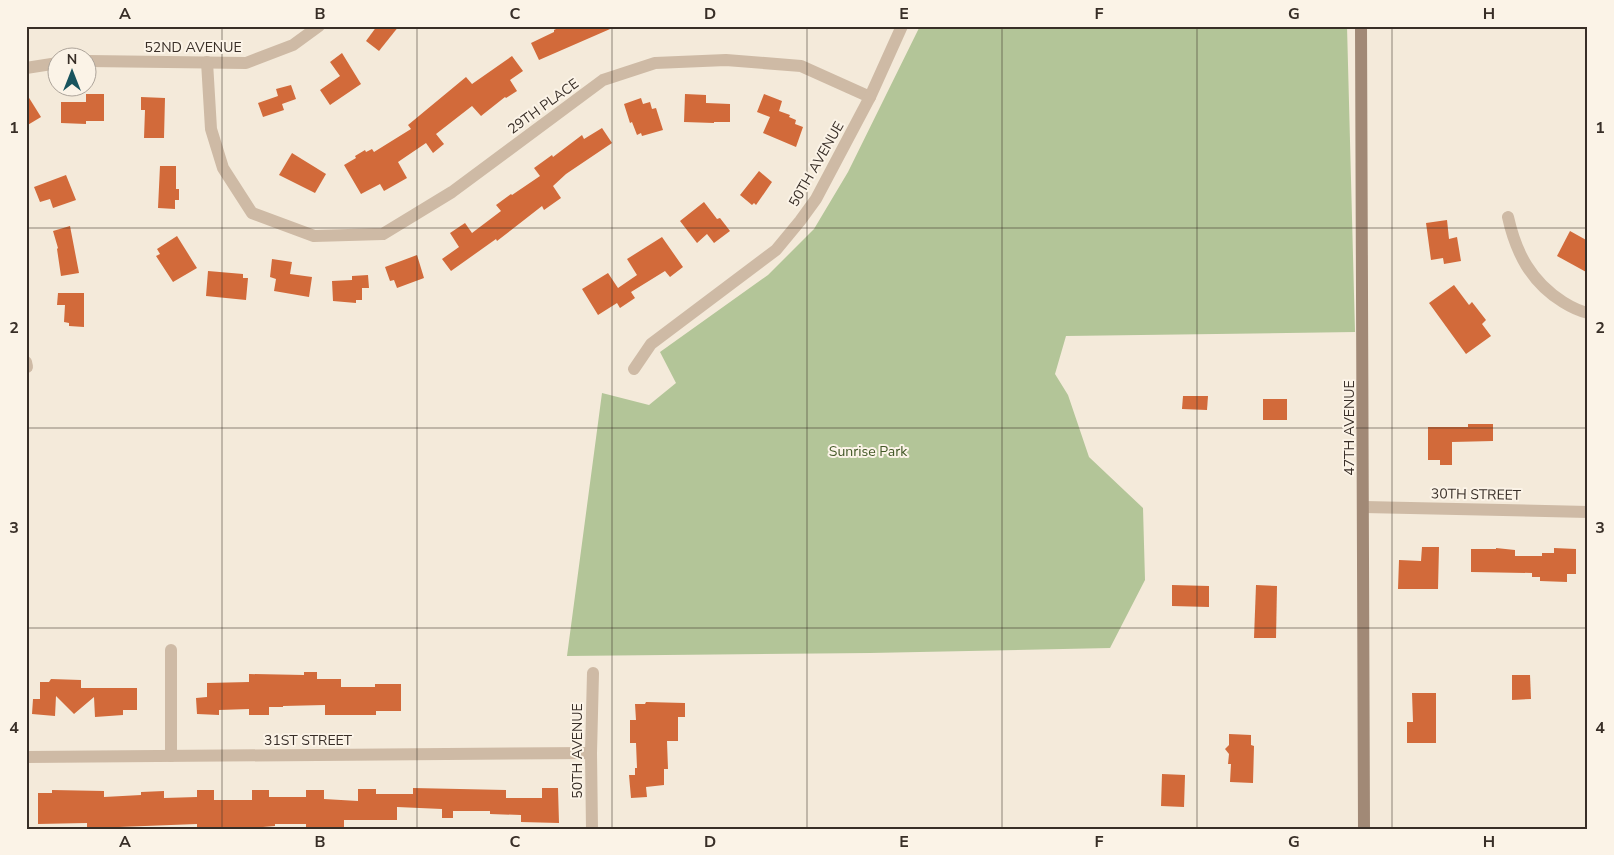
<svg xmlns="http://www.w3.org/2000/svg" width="1614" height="855" viewBox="0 0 1614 855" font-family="'Nunito Sans',sans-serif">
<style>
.green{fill:#b3c598}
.building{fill:#d26a3a}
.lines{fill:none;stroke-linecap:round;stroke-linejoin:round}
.street{stroke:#cebaa5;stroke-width:12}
.secondary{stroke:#a18976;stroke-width:12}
.grid{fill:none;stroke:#382e27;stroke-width:1;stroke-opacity:0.55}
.labels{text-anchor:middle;stroke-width:4;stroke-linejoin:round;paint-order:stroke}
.street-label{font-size:14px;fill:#382e27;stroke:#fbf3e7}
.park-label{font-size:14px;fill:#445928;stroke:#fbf3e7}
.neatline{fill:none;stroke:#382e27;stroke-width:2}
.grid-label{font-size:16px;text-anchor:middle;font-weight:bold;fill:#382e27}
</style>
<rect width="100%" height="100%" fill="#f4eada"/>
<path class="green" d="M920 26H1347L1355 332 1066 336 1055 374 1068 395 1089 457 1143 508 1145 580 1110 648 870 653 567 656 602 393 649 405 676 383 660 352 768 275 814 229 848 172Z"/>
<g class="building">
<path d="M377 26H399L379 51 366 41Z"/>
<path d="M562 26H617L539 60 531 43 554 32V30Z"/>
<path d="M342 53 361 84 330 105 320 90 340 76 330 62Z"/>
<path d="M512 56 523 71 510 80 517 91 506 98 505 97 481 116 472 106 436 134 444 144 433 153 426 143 398 162 407 178 384 191 380 184 361 194 344 165 356 158 355 156 365 150 366 152 372 149 374 152 411 129 408 125 466 77 472 84Z"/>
<path d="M291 85 296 99 282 104 284 110 263 117 258 103 278 96 276 89Z"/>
<path d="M26 93 41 117 26 126Z"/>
<path d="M86 94H104V121H86V124L61 123V102H86Z"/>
<path d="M685 94 706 95V103L730 104V122H714V123L684 122Z"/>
<path d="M764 94 782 101 779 111 790 115 789 117 796 120 795 124 803 127 796 147 763 133 770 117 757 112Z"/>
<path d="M141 97 165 98 164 138H144L145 110H141Z"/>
<path d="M641 98 643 104 650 102 652 109 656 108 663 130 642 136 641 133 637 135 632 122 630 123 624 104Z"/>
<path d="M602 128 612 143 566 174 553 186 561 198 544 210 542 206 497 241 496 239 451 271 442 259 459 247 450 233 465 223 472 233 501 211 496 205 511 194 512 195 540 176 534 168 552 155 553 157 582 135 584 139Z"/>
<path d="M292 153 326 174 315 193 279 175Z"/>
<path d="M160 166H176V189H179V200H175V209L158 208Z"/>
<path d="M759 171 772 182 756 205 754 203 752 205 740 195Z"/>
<path d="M66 175 76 200 53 208 50 199 40 202 34 187Z"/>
<path d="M704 202 717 219 720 218 730 231 714 243 707 234 697 243 680 221Z"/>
<path d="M1447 220 1449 239 1457 237 1461 261 1444 264 1443 258 1431 260 1426 223Z"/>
<path d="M70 226 79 273 61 276 57 249 58 248 53 231Z"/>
<path d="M1570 231 1588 241V273L1557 256Z"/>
<path d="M177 236 197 268 173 282 156 256 160 254 157 249Z"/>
<path d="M662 237 683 267 670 277 665 271 631 292 635 298 620 308 617 303 598 315 582 289 608 273 618 288 637 275 627 259Z"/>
<path d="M417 255 424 278 397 288 394 280 390 281 385 267Z"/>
<path d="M272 259 292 262 290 274 312 277 309 297 274 291 276 279 270 277Z"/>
<path d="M208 271 243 274V278H248L246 300 206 296Z"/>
<path d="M368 275 369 288H362V300H356V303L333 301 332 281 352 280V276Z"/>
<path d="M1454 285 1469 305 1472 302 1486 320 1482 324 1491 336 1466 354 1429 303Z"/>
<path d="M58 293H84V327L69 326V323L64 322 65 305H57Z"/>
<path d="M1183 396H1208L1207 410 1182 409Z"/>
<rect x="1263" y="399" width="24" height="21"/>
<path d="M1468 424H1493V441L1452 442V465H1440V460H1428V427H1468Z"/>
<path d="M1422 547H1439L1438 589H1398L1399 560 1421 561Z"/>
<path d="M1496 548 1515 550V556H1542V553H1554V548L1576 549V574H1567V582L1540 581V577H1532V573L1471 572V549H1496Z"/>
<path d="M1172 585 1209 586V607L1172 606Z"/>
<path d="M1256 585 1277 586 1276 638H1254Z"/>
<path d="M304 672H317V679H341V687H375V684H401V711H376V715H325V705L283 706V707H269V715H249V709L219 710V715L197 714 196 698 207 697V683L249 682V674L304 675Z"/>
<path d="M1512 675H1530L1531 699 1512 700Z"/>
<path d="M51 679 81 680V688H137V710H123V715L95 717 94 697 74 714 56 696 55 716 32 714 33 699H40V682H49Z"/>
<path d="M1412 693H1436V743H1407V722H1413Z"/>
<path d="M646 702 685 703V717H678V741H667L668 769H664V785L646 787 647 797 631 798 629 775H635V768H637L636 743H630V720H636L635 704H645Z"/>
<path d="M1229 734 1251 735V745L1254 746 1253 783 1230 782 1231 764H1228L1229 754 1225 749 1229 745Z"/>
<path d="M1162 774 1185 775 1184 807 1161 806Z"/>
<path d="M413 788 506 790V798H542V788H558L559 823 521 822V815L490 814V811H453V818H442V809L397 807V820H344V827H306V824H275V826L263 827H197V824L119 827V829H87V823L38 824V793H52V790L104 791V797L141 795V792L164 791V798L197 797V790H214V800H252V790H269V797H306V790H324V799L358 801V789H376V794H413Z"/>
</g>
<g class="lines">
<g class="street">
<path d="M88 61 246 63 293 45 319 26"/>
<path d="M207 62 211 129 223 168 252 213 314 236 383 234 452 192 603 80 655 63 726 60 801 66 870 97"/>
<path d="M26 68 58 63"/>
<path d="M1508 217C1516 253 1531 282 1563 302 1571 307 1579 311 1588 313"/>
<path d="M26 362 27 367"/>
<path d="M634 369 651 344 776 250 800 221 816 199 870 97 902 26"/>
<path d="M1364 507 1588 512"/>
<path d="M171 650V756"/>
<path d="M26 757 591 753"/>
<path d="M592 829 591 753 593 673"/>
</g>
<path class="secondary" d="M1361 26 1364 829"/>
</g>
<path class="grid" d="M222 26V829M417 26V829M612 26V829M807 26V829M1002 26V829M1197 26V829M1392 26V829M26 228H1588M26 428H1588M26 628H1588"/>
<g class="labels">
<g class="street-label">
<text x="193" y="52">52ND AVENUE</text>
<text transform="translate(543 106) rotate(-36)" y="5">29TH PLACE</text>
<text transform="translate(816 164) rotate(-60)" y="5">50TH AVENUE</text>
<text transform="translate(1349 428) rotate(-90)" y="5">47TH AVENUE</text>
<text transform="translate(1476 494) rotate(1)" y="5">30TH STREET</text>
<text x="308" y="745">31ST STREET</text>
<text transform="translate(577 751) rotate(-90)" y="5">50TH AVENUE</text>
</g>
<g class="park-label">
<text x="868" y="456">Sunrise Park</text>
</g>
</g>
<rect width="1614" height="855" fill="none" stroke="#fbf3e7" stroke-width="55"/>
<g transform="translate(72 72)"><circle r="24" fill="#fbf3e7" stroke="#ada49a"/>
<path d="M0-4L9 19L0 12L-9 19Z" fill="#18545e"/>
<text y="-8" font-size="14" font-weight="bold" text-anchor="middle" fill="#382e27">N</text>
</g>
<rect x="28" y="28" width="1558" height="800" class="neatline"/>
<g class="grid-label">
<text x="125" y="19">A</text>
<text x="320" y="19">B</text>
<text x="515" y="19">C</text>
<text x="710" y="19">D</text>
<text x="904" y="19">E</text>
<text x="1099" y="19">F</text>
<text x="1294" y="19">G</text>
<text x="1489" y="19">H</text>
<text x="14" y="133">1</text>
<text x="1600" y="133">1</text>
<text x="14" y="333">2</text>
<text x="1600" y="333">2</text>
<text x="14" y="533">3</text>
<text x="1600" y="533">3</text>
<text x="14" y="733">4</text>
<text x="1600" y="733">4</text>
<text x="125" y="847">A</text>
<text x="320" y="847">B</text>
<text x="515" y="847">C</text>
<text x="710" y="847">D</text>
<text x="904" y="847">E</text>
<text x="1099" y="847">F</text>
<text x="1294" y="847">G</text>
<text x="1489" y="847">H</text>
</g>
</svg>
